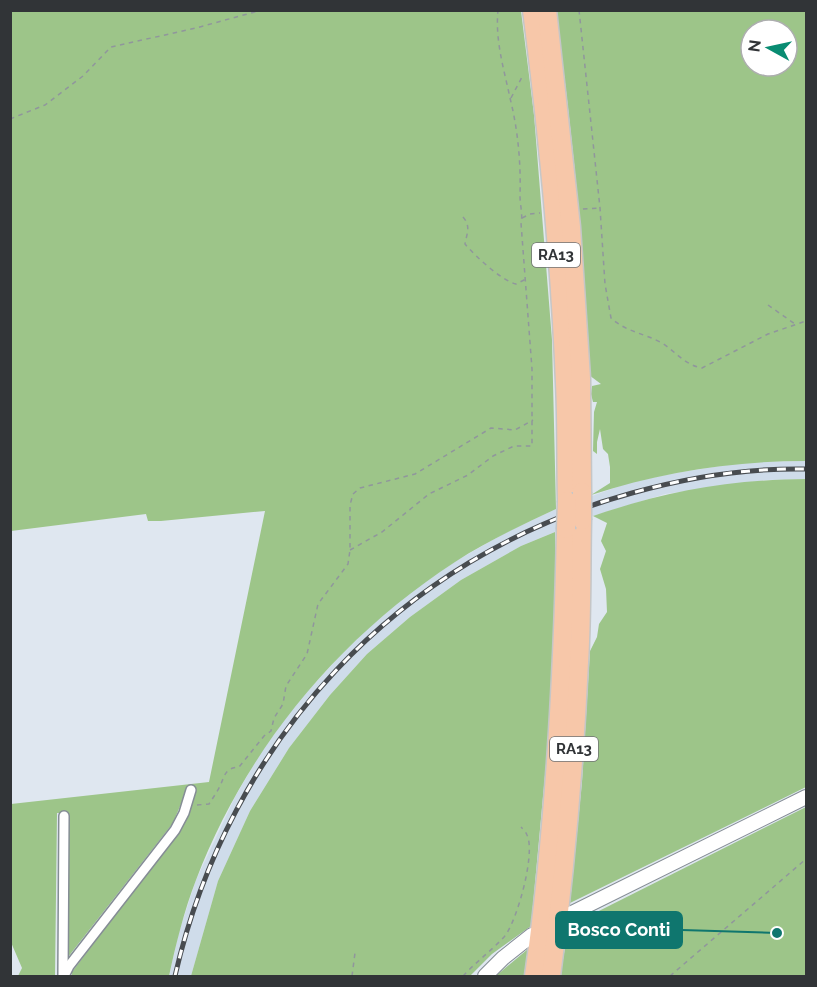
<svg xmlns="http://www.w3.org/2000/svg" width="817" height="987" viewBox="0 0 817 987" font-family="Raleway,sans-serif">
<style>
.built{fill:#cfdcea}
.green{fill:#9dc589;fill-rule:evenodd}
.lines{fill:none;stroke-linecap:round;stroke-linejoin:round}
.minor-casing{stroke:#858d95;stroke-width:12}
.secondary-casing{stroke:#858d95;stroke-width:16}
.motorway-casing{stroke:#c5c6c7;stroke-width:21}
.path{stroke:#90969c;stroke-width:1.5;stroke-dasharray:4.5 4.5;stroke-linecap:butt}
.minor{stroke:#fff;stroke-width:9}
.secondary{stroke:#fff;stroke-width:14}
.motorway{stroke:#f7c7a9;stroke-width:18}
.rail-casing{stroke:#484c50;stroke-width:5}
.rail{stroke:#fff;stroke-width:3;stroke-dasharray:9;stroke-linecap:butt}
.motorway-bridge-casing{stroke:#c5c6c7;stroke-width:21;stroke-linecap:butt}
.motorway-bridge{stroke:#f7c7a9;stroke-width:18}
.labels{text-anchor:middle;stroke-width:4.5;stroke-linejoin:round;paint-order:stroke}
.shield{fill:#fff;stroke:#6f7173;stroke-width:1.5}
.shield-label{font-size:15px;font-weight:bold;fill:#313437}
.leader{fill:none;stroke:#0f766e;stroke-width:2}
.callout-dot{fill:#0f766e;stroke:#fff;stroke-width:2}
.callout{fill:#0f766e;stroke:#0f766e;stroke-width:2}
.callout-label{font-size:18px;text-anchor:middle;font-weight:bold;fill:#fff}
</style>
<rect width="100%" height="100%" fill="#dfe7f0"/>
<path class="built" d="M806 461V479L766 480 665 494 593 516 521 546 461 580 410 617 367 654 330 695 289 748 250 811 218 881 191 976H169L179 932 196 880 235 797 260 754 295 705 339 657 371 625 411 592 456 561 505 533 556 509 631 482 676 473 746 462Z"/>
<g class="green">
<path d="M10 11H521L534 115 552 340 556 509C522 525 487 541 455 562 338 638 246 749 196 880 184 911 176 944 169 976H72V972L185 822 193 802 195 787 186 788 183 799 173 823 68 957 69 813H57L55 976H18L22 968 10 940 11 804 209 782 265 511 161 521H148L146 514 11 531Z"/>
<path d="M556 11H806V461C733 461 661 472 591 495L610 483V467L608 454 603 449 600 429 597 442V454L593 451 594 412 597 402H593L591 394 592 386 601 384 589 375C585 253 572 132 556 11ZM751 30H787V66H751Z"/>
<path d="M806 479V787L570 903 582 782 590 651 597 637 599 624 607 612 606 589 600 569 606 551 601 541 607 523 593 516C667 491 728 480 806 479Z"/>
<path d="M555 532 556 606 549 732 531 926 492 954 470 976H191L218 881 250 811 289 748 330 695 367 654 410 617 461 580 521 546Z"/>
<path d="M806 807V976H560L569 926Z"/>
<path d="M528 949 524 976H496L497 975Z"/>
</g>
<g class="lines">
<g class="minor-casing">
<g id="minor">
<path d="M63 976 64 816"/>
<path d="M64 976 69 966 175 830 184 813 191 790"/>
</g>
</g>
<g class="secondary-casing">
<g id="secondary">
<path d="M568 915 806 797"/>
<path d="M485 976 503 958 532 935"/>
</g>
</g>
<g class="motorway-casing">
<g id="motorway">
<path d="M532 10C548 134 560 259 565 383 567 422 566 462 567 501"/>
<path d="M547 10 571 227 581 378 582 492"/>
<path d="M534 976C555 828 563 679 566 529"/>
<path d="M551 976C565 872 574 767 579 662 582 614 581 567 582 520"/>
</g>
</g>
<g class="path">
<path d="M579 10 600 208 605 284 611 318C626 332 644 333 662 343 676 352 685 365 702 368L768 334 806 321"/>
<path d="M511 98 523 75"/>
<path d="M10 119 45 105 83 76 111 47 196 28 262 10"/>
<path d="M583 209 600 208"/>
<path d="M463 217C471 226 467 233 465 244 475 256 502 281 516 284L526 279"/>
<path d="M522 218 530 214 540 213"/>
<path d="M768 305 795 324"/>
<path d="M350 550 382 532 429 494 468 475 493 456 514 446H532V369L521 223C523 215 520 205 520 196 521 163 518 130 510 98 504 69 495 41 498 10"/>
<path d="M197 805 209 804C213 798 217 792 220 786 225 775 225 768 239 767L264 736 271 731 274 718 283 704 286 686 307 654 318 604 348 564 350 550V505L353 494 360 488 415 474 491 428 515 430 533 420"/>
<path d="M309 976H312"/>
<path d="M352 976 355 953"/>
<path d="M463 976C476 962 491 951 504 937 517 922 536 853 527 835 526 832 523 829 521 827"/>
<path d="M670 976 806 859"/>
</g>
<use href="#minor" class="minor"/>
<use href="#secondary" class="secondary"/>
<use href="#motorway" class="motorway"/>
<g class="rail-casing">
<path id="rail" d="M175 976C229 741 398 557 632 493 689 477 747 468 806 469"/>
</g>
<use href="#rail" class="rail"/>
<g class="motorway-bridge-casing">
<g id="motorway-bridge">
<path d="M582 520V492"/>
<path d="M566 529 567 501"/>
</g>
</g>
<use href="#motorway-bridge" class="motorway-bridge"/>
</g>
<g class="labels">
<g class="shield">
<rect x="532" y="243" width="48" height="24" rx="4.5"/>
<rect x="550" y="737" width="48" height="24" rx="4.5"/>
</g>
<g class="shield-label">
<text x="556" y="260">RA13</text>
<text x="574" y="754">RA13</text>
</g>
</g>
<path class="leader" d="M777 933L682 930"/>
<circle class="callout-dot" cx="777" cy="933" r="6"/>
<rect class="callout" x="556" y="912" width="126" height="36" rx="6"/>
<g class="callout-label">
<text x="619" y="936">Bosco Conti</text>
</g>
<rect width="817" height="987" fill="none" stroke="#313437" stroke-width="24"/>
<g transform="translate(769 48) rotate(278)"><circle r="28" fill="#ffffff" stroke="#adaeaf" stroke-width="1.5"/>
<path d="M0-4.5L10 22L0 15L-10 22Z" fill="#098c72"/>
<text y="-9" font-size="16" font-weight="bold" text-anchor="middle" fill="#313437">N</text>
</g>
</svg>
